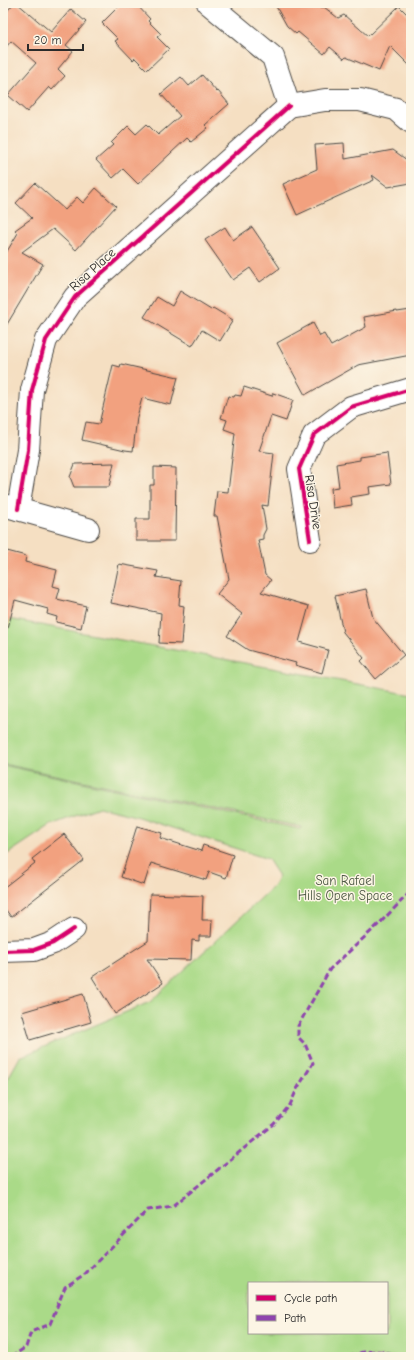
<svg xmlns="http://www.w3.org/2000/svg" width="414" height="1360" viewBox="0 0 414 1360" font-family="'Comic Neue',sans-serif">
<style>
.green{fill:#aada88;stroke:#6a825a;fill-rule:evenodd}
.building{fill:#f2a17f}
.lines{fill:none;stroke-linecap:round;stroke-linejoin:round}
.minor-casing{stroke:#494642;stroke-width:24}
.minor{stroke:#fff;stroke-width:22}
.quiet{stroke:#8e44ad;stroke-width:3;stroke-dasharray:6 3;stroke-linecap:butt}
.cycleway-casing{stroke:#fcf5e5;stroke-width:6}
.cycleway{stroke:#d6006c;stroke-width:4}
.labels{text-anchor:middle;stroke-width:3;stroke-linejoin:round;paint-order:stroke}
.street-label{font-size:13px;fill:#2b2b2b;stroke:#fcf5e5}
.park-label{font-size:13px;fill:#4b5742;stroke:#fcf5e5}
</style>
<rect width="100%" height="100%" fill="#fcf5e5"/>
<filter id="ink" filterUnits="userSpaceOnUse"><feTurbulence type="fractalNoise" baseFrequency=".025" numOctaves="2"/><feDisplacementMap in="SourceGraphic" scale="8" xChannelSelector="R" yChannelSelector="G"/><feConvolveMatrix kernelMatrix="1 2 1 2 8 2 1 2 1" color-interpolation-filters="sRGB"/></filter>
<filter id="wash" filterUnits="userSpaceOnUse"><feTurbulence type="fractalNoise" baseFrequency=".012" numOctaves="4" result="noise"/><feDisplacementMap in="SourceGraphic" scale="16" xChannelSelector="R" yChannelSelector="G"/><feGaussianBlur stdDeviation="0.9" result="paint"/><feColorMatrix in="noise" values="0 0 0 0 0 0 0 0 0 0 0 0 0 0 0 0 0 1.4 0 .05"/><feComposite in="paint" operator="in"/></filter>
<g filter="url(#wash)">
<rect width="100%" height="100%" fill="#f5dfc2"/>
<path class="green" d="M3 618 411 694V1357H3V1087L20 1057 150 1002 274 886 279 876 268 859 135 816 99 807 51 825 3 857V765L300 829 301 827 3 764ZM249 1283H387V1333H249Z"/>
<g id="blocks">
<g class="building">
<path d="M14 3H17L51 32 71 9 86 22 66 45 73 51 58 69 65 76 52 90 49 87 27 112 8 95 36 63 11 41 3 51V16Z"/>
<path d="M122 3H135L150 19 148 21 161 34 157 37 169 49 147 70 135 58 133 60 115 41 118 39 102 23Z"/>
<path d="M274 3H317L321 9 324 7 338 18 344 15 368 36 399 6 411 18V67L390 46 379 71 346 57 344 59 330 47 324 54 298 32 296 34 287 26Z"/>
<path d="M202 75 217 92 218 91 229 104 205 125 208 128 191 142 187 138 138 184 123 169 113 178 96 160 113 145 111 143 128 126 136 134 147 124 158 135 180 116 161 94 181 77 189 86Z"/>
<path d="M344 143 345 159 393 150 411 163V183L388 187 372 175 374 180 297 215 283 184 317 169 315 145Z"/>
<path d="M35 183 65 210 77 197 83 203 96 188 116 206 76 250 53 229 22 252 43 264 3 331V258L18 233 15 230 32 218 16 203Z"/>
<path d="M225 227 233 240 252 227 280 268 260 282 250 268 233 280 205 240Z"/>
<path d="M180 291 211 310 213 308 233 320 220 341 202 330 192 346 144 317 157 297 172 306Z"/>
<path d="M411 310V355L358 365 305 395 277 343 313 323 320 336 324 334 331 346 366 327 364 317 397 311V312Z"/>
<path d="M121 364 178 377 171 405 142 398 137 417 133 451 125 450 82 440 86 422 99 424 113 365 120 367Z"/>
<path d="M244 387 272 396 273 393 293 400 286 421 271 416 259 451 274 453 268 506 262 505 266 529 263 535V539L258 540 265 575 271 580 261 592 309 606 299 642 328 650 322 673 295 665 296 663 248 650 227 636 242 614 217 594 229 579 217 516H214L217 491 228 492 235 433 224 429 227 420 221 418 228 396 234 397 235 395 241 396Z"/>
<path d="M387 453 391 484 369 487 370 494 351 497 352 505 333 508 331 488 339 487 336 464 360 460V457Z"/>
<path d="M114 463 109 487H74L70 477 75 464Z"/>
<path d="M154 467 176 468 175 541H136V519H150V485H154Z"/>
<path d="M7 551 26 556 25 562 57 570 53 586 60 588 57 599 86 606 81 628 56 622 57 617 47 614 48 609 15 600 8 628H3V566Z"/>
<path d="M119 564 158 571 156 577 181 581 179 605 184 606 181 644 159 643 161 613 111 603Z"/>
<path d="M366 589 373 618 404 655 376 679 361 661 364 658 343 632 335 596Z"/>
<path d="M137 826 162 833 160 838 201 851 203 845 233 855 226 878 209 872 206 880 151 863 144 885 121 877Z"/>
<path d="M64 834 84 860 11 917 3 906V888L35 863 32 859Z"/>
<path d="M150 894 203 896 202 920H212L211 936H199V941L192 940 191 960 147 959 163 983 115 1014 92 977 148 941Z"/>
<path d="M83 994 91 1022 30 1040 22 1012Z"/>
</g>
</g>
</g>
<g filter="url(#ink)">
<use href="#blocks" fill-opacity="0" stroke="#494642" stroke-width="1"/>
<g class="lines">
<g class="minor-casing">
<g id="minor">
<path d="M208 3 273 57 289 106"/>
<path d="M289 106 325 100H360L396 109 411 122"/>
<path d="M3 505 88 529"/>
<path d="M18 509 28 450 32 390 46 340 75 297 289 106"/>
<path d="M310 540 299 469 314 435 351 407 411 389"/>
<path d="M3 951 34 950 53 943 74 929"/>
</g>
</g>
<use href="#minor" class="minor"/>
<g class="quiet">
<path d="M11 1357 26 1347 31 1332 50 1324 65 1287 85 1274 148 1210 173 1206 274 1124 290 1105 297 1089 313 1063 305 1044 298 1037V1026L330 969 379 924 411 891"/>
<path d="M351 1357C366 1347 388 1352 404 1357"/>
</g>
<g class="cycleway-casing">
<g id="cycleway">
<path d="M18 509 28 450 32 390 46 340 75 297 289 106"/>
<path d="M310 540 299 469 314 435 351 407 411 389"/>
<path d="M3 951 34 950 53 943 74 929"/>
</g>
</g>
<use href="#cycleway" class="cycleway"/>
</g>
</g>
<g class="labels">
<g class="street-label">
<text transform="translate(92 269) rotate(-42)" y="5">Risa Place</text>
<text transform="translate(314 502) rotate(81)" y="5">Risa Drive</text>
</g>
<g class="park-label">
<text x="345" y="885">San Rafael<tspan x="345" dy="15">Hills Open Space</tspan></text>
</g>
</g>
<rect width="414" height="1360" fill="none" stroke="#fcf5e5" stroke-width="16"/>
<rect x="248" y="1282" width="140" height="52" fill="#fcf5e5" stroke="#a8a49b"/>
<rect x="256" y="1295" width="20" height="6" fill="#d6006c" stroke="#a8a49b"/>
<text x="284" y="1302" font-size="12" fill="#2b2b2b">Cycle path</text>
<rect x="256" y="1315" width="20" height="6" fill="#8e44ad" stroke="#a8a49b"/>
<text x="284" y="1322" font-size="12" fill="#2b2b2b">Path</text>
<path d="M28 44v6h55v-6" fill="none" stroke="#2b2b2b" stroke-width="2"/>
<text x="34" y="44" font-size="12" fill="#2b2b2b" stroke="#fcf5e5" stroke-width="3" paint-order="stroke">20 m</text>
</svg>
